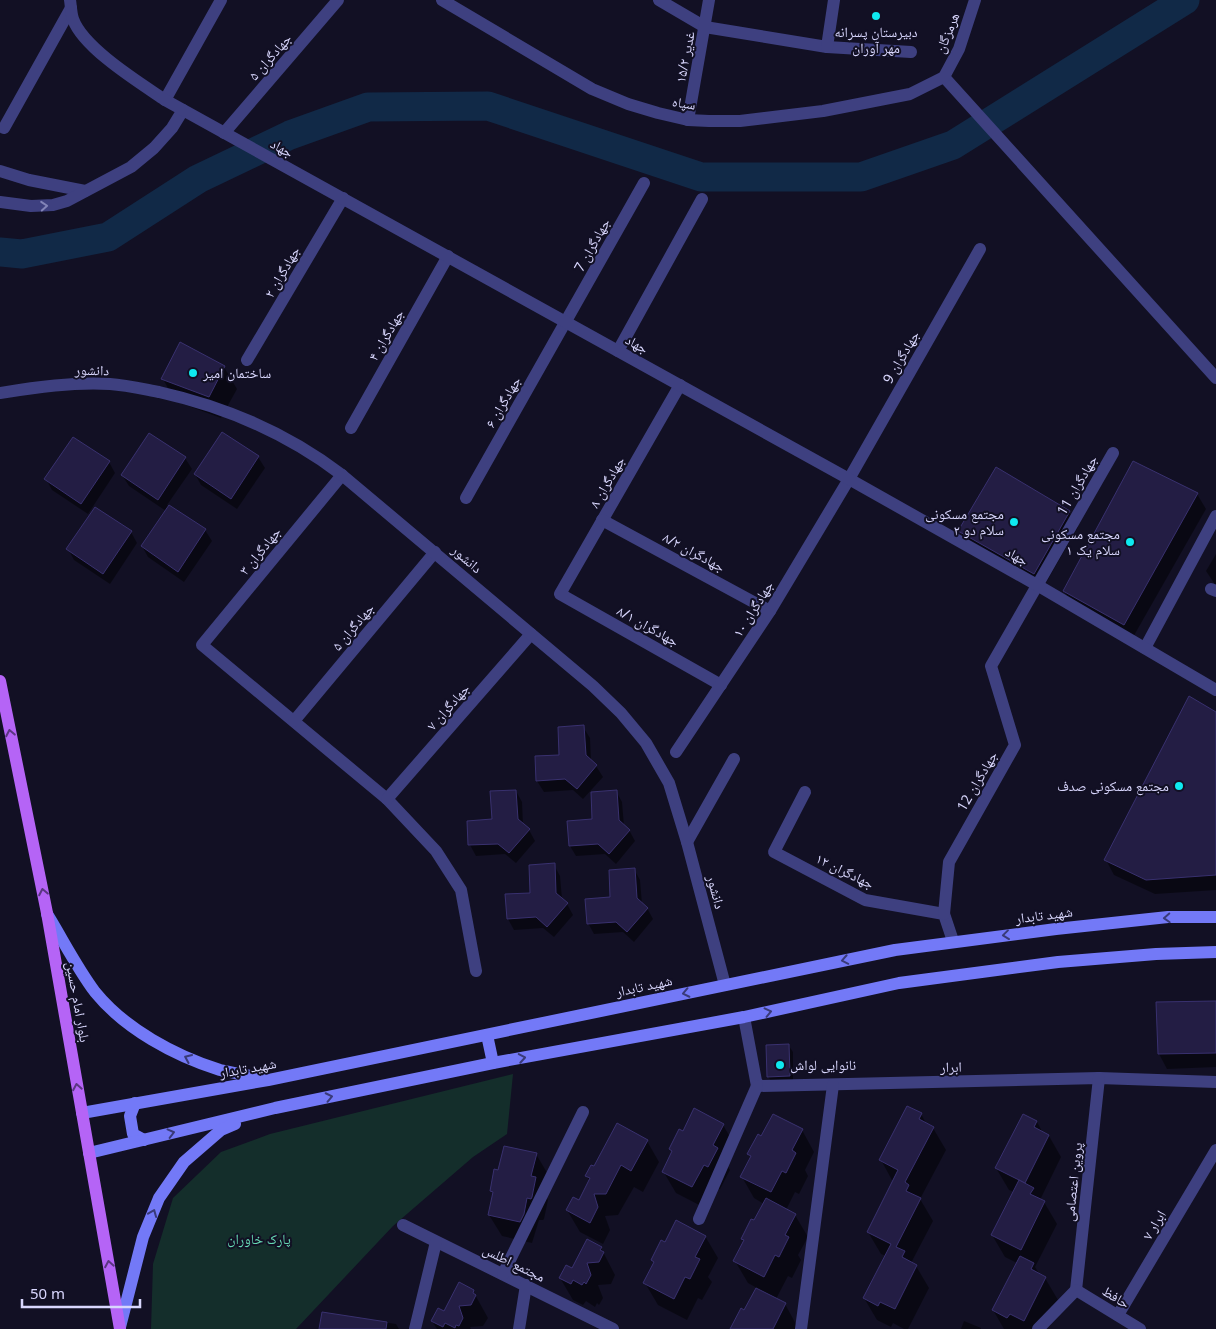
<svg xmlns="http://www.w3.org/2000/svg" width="1216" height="1329" viewBox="0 0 1216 1329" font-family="'Noto Sans','Noto Naskh Arabic',sans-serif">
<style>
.green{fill:#142e2b}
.shadow{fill:#0007}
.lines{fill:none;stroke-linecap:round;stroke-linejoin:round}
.river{stroke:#112947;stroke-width:29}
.building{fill:#231d44;stroke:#39316f}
.minor{stroke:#3e4080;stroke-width:12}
.tertiary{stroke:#3e4080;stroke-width:12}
.secondary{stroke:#7379f7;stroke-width:12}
.primary{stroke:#b564f6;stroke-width:12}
.oneway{stroke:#8384b8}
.oneway2{stroke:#5b3682}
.oneway3{stroke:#393a78}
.poi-dot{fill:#0ee9f0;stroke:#121024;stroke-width:2}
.labels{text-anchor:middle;stroke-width:4;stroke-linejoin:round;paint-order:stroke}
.poi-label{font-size:14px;fill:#d8d6fd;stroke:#121024;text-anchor:end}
.street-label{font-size:14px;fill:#d8d6fd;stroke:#121024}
.park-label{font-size:14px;fill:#66d9b4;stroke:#121024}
</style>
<rect width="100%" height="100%" fill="#121024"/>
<path class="green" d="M513 1074 507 1134 473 1157 393 1226 296 1329H151L153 1264 173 1198 221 1152 270 1134Z"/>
<g class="shadow">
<path d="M224 367 237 389 221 418 175 401 163 379Z"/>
<path d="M222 434 258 457 265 468 237 509 201 485 195 474Z"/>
<path d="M185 458 192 469 167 505 205 530 212 541 184 582 148 557 142 546 166 511 129 486 122 475Z"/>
<path d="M109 462 115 473 88 514 52 490 46 479Z"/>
<path d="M1133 462 1197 494 1206 509 1132 639 1073 605 1064 591Z"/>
<path d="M1069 512 1078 527 1043 588 968 546 960 531Z"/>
<path d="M131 532 137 543 110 584 74 560 68 549Z"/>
<path d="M1216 554V586L1206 571Z"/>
<path d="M1216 714V890L1155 894 1114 875 1106 860Z"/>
<path d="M583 727 590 738 591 761 596 766 603 777 583 799 573 790 544 792 537 781 561 756Z"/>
<path d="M516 791 522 802 523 825 529 830 535 841 516 863 505 854 476 856 470 845 493 820Z"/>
<path d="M616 791 622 802 624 826 629 830 635 841 616 864 605 854 576 856 570 846 594 821Z"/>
<path d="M554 865 560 876 562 899 567 904 573 915 554 937 543 928 514 930 508 919 531 894Z"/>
<path d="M634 869 640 880 642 904 647 908 653 919 634 942 623 932 594 934 588 923 612 899Z"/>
<path d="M1216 1002V1067L1167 1069 1159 1054 1158 1003Z"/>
<path d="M789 1046 793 1052V1083H772L768 1076Z"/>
<path d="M921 1114 927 1125 933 1128 946 1150 920 1199 933 1221 911 1263 916 1266 929 1288 908 1329H904L893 1323 891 1327 877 1320 864 1298 886 1256 881 1254 868 1232 893 1182 881 1160Z"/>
<path d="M1023 1115 1037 1122 1043 1133 1049 1136 1061 1157 1040 1200 1044 1202 1057 1224 1035 1267 1040 1275 1045 1278 1058 1300 1043 1329H1004L993 1310 1017 1263 1005 1257 992 1235 1014 1192 1009 1190 996 1168Z"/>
<path d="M723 1125 736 1147 727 1165 730 1170 720 1189 716 1187 705 1208 676 1193 663 1171 673 1153 670 1149 683 1132Z"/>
<path d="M802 1130 814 1152 805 1170 808 1176 799 1194 795 1192 786 1210 795 1215 808 1237 798 1255 801 1260 792 1278 788 1276 776 1299 785 1304 797 1326 796 1329H732L745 1311 757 1288 748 1283 735 1261 744 1243 742 1239 755 1222 764 1204 754 1198 742 1177 751 1158 749 1154 762 1138Z"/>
<path d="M647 1141 659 1162 643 1192 634 1187 618 1215 605 1216 610 1230 603 1244 580 1232 567 1210 579 1202 590 1182 587 1176 594 1168Z"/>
<path d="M536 1154 549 1176 544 1194 548 1200 544 1219 543 1220H539L532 1243 502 1236 489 1215 494 1196 491 1191 499 1171Z"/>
<path d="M705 1236 718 1258 708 1277 712 1282 702 1300 698 1298 687 1320 658 1305 645 1283 655 1264 652 1260 665 1244Z"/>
<path d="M588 1241 601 1248 615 1275 611 1284 598 1285 603 1298 599 1305 597 1303 595 1307 586 1301 583 1305 573 1300 560 1278 572 1270Z"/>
<path d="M473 1291 488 1318 483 1326 470 1327 471 1329H437L432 1321Z"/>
<path d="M323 1313 396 1324 399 1329H321Z"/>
<path d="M964 1321 981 1328V1329H961Z"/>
</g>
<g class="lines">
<path class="river" d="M0 252 22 254 108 237 198 179 290 135 368 107 488 106 701 177H861L953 145 1185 0"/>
</g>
<g class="building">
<path d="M180 342 225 366 209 397 161 379Z"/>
<path d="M222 432 259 456 231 499 194 474Z"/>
<path d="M149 433 186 457 158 500 121 475Z"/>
<path d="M73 437 110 461 81 504 44 479Z"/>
<path d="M1133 461 1198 493 1124 625 1063 591Z"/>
<path d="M996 467 1070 511 1034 574 958 531Z"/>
<path d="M169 505 206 529 178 572 141 546Z"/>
<path d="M95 507 132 531 103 574 66 549Z"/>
<path d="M1189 696 1216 712V875L1146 880 1104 860Z"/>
<path d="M584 725 586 755 597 765 577 789 565 779 536 781 535 756 559 755 558 727Z"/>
<path d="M516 790 518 819 530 829 509 853 498 844 468 845 467 821 492 819 490 791Z"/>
<path d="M617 790 619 820 630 830 609 854 598 844 569 846 567 821 592 819 591 792Z"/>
<path d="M555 863 556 893 568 903 547 927 536 917 507 919 505 894 530 893 529 865Z"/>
<path d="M635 868 637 898 648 908 627 932 616 922 587 924 585 899 610 897 609 870Z"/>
<path d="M1216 1001V1053L1158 1054 1156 1002Z"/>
<path d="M789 1044 790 1076 767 1077 766 1045Z"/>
<path d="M907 1106 922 1113 919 1119 934 1127 905 1182 909 1185 906 1191 921 1198 896 1247 905 1251 902 1257 917 1265 895 1309 880 1302 878 1306 863 1298 891 1244 867 1232 898 1170 879 1160Z"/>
<path d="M694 1108 724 1124 713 1145 718 1148 708 1167 704 1165 692 1187 662 1172 672 1151 669 1149 679 1129 683 1131Z"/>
<path d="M773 1114 803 1129 792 1150 796 1153 786 1173 782 1171 771 1192 740 1177 751 1156 747 1154 758 1134 761 1136Z"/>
<path d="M1023 1114 1037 1121 1034 1127 1049 1135 1025 1183 995 1168Z"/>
<path d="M617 1123 648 1140 631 1171 621 1165 606 1194H594L598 1207 590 1223 566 1210 573 1197 579 1200 590 1178 585 1176 591 1165 594 1166Z"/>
<path d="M504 1146 537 1153 531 1176 536 1177 532 1197 531 1199 527 1198 524 1214 520 1222 488 1215 493 1192 490 1191 494 1169 498 1170Z"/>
<path d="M1019 1180 1034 1188 1030 1194 1045 1201 1021 1250 991 1235Z"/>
<path d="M766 1198 796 1214 785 1235 789 1237 779 1257 775 1255 764 1277 733 1261 744 1240 741 1239 751 1219 754 1220Z"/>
<path d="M676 1220 706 1236 695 1257 700 1259 690 1279 685 1277 674 1299 643 1283 654 1262 651 1260 661 1240 665 1242Z"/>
<path d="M587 1239 602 1247 600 1250 604 1252 599 1262 587 1263 591 1275 586 1284 584 1282 582 1285 573 1280 571 1284 559 1278 566 1265 572 1268Z"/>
<path d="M1020 1256 1034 1263 1031 1269 1046 1277 1024 1321 1010 1314 1007 1318 992 1310Z"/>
<path d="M459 1282 474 1290 473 1293 476 1295 471 1305 459 1306 463 1318 459 1326 456 1325 455 1328 445 1323 443 1327 431 1321 438 1308 444 1311Z"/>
<path d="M756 1288 786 1303 773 1329H730L741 1308 744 1310Z"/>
<path d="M322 1312 387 1322 386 1329H319Z"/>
</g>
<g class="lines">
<g class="minor">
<path d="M659 0 705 27 827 47 911 52"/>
<path d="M827 47 834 0"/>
<path d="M944 77 1216 378"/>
<path d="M165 100 221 0"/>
<path d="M688 120 709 0"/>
<path d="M4 128 71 8"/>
<path d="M224 133 338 0"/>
<path d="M0 171 29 180 85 191"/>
<path d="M0 202 31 206 53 205 67 201 131 167 154 148 172 128 183 110"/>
<path d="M618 351 702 199"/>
<path d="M247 360 343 198"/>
<path d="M680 385 560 594 721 685"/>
<path d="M351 428 448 256"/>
<path d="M342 475 202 645 387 799 436 851 461 890 476 971"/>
<path d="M466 498 644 183"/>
<path d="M602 520 770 611"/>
<path d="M1211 589 1216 591"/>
<path d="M1145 648 1216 516"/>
<path d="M294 721 435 552"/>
<path d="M676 752 770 611 849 479 980 249"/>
<path d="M805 792 774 852 865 900 944 914 953 941"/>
<path d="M387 799 531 634"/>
<path d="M687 842 734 759"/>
<path d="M944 914 949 862 1015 745 991 666 1113 453"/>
<path d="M744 1017 757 1086 1099 1078 1216 1082"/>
<path d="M699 1219 757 1086"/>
<path d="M403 1225 613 1329"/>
<path d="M503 1274 583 1112"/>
<path d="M1118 1315 1216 1150"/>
<path d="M415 1329 436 1242"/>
<path d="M519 1329 526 1285"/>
<path d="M801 1329 833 1085"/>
</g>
<g class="tertiary">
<path d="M70 0C71 6 71 13 73 19 83 48 140 83 165 100L849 479 1037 585 1216 690"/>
<path d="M442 0 592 89 628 104 658 113 688 120 709 121H740L823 111 910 94 944 77 959 49 975 0"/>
<path d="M0 393C37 387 73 382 110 384 126 385 143 389 159 392 226 407 287 433 342 475L593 686 621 713 646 743 669 783 687 842 725 985"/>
<path d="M1076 1290 1099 1078"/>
<path d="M1076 1290 1140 1329"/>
<path d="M1038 1329 1076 1290"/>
</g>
<g class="secondary">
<path d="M47 914C63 940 77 968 95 992 125 1029 175 1056 220 1070 233 1073 247 1075 261 1078"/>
<path d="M487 1035 493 1063"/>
<path d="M135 1103 130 1116 133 1134 144 1140"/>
<path d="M82 1113 268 1080 895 950 1056 929 1168 917H1216"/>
<path d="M89 1153 275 1108 493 1063 744 1017 899 983 1058 962 1156 954 1216 952"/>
<path d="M120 1327 143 1237 159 1198 184 1162 221 1130 235 1124"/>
</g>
<path class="primary" d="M0 681 47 913 120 1329"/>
</g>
<defs><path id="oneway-chevron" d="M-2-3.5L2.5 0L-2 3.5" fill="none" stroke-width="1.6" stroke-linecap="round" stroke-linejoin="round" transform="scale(1.25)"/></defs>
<use class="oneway" href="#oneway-chevron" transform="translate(44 206) rotate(-4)"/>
<g class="oneway2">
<use href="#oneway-chevron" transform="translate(10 733) rotate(-101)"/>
<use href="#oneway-chevron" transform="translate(43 892) rotate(-101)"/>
<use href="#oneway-chevron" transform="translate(77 1087) rotate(-100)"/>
<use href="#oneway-chevron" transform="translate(109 1264) rotate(-100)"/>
</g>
<g class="oneway3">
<use href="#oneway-chevron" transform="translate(1167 918) rotate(177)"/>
<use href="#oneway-chevron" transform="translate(1006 935) rotate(173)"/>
<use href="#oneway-chevron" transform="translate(845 960) rotate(169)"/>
<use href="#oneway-chevron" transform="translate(686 993) rotate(168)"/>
<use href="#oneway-chevron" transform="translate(768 1012) rotate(-13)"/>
<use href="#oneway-chevron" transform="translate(188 1058) rotate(-156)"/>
<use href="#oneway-chevron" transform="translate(522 1058) rotate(-10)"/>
<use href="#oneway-chevron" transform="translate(329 1097) rotate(-12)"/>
<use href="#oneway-chevron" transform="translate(171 1133) rotate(-14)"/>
<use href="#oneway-chevron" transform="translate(153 1213) rotate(-68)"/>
</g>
<g class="poi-dot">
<circle cx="876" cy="16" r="5"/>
<circle cx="193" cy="373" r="5"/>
<circle cx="1014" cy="522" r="5"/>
<circle cx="1130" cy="542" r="5"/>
<circle cx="1179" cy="786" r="5"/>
<circle cx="780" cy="1065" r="5"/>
</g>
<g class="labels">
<g class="poi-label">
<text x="876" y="37" text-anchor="middle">دبیرستان پسرانه<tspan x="876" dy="16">مهر آوران</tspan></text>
<text x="203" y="378" text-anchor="start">ساختمان امیر</text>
<text x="1004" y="519">مجتمع مسکونی<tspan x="1004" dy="16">سلام دو ۲</tspan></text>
<text x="1120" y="539">مجتمع مسکونی<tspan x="1120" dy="16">سلام یک ۱</tspan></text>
<text x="1169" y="791">مجتمع مسکونی صدف</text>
<text x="790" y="1070" text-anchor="start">نانوایی لواش</text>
</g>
<g class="street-label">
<text transform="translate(947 33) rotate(-68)" y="5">هرمزگان</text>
<text transform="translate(270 57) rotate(-49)" y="5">جهادگران ۵</text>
<text transform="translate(685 57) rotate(-79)" y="5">غدیر ۱۵/۲</text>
<text transform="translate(684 103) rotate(10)" y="5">سپاه</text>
<text transform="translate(282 148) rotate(29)" y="5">جهاد</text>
<text transform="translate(592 245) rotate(-61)" y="5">جهادگران 7</text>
<text transform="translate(282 272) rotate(-60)" y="5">جهادگران ۲</text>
<text transform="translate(386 335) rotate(-60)" y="5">جهادگران ۴</text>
<text transform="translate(637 344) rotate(29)" y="5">جهاد</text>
<text transform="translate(901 357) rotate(-60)" y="5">جهادگران 9</text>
<text transform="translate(92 370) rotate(1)" y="5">دانشور</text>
<text transform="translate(503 402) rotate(-60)" y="5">جهادگران ۶</text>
<text transform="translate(607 482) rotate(-60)" y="5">جهادگران ۸</text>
<text transform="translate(1077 485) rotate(-60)" y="5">جهادگران 11</text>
<text transform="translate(260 551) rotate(-51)" y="5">جهادگران ۳</text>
<text transform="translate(694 552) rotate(28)" y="5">جهادگران ۸/۲</text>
<text transform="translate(1017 556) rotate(29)" y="5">جهاد</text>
<text transform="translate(467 559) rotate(41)" y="5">دانشور</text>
<text transform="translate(753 609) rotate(-58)" y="5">جهادگران ۱۰</text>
<text transform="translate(648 626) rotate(29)" y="5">جهادگران ۸/۱</text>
<text transform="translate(353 627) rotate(-50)" y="5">جهادگران ۵</text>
<text transform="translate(448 707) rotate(-49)" y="5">جهادگران ۷</text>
<text transform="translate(977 781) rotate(-60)" y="5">جهادگران 12</text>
<text transform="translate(845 871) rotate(26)" y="5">جهادگران ۱۲</text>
<text transform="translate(716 892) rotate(75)" y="5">دانشور</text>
<text transform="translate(1044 915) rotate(-7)" y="5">شهید تابدار</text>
<text transform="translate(644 986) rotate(-12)" y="5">شهید تابدار</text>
<text transform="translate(78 1002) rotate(80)" y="5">بلوار امام حسین</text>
<text transform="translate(951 1067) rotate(-1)" y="5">ابرار</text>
<text transform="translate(248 1068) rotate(-10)" y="5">شهید تابدار</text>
<text transform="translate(1073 1182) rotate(-84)" y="5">پروین اعتصامی</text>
<text transform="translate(1154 1225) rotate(-59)" y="5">ابرار ۷</text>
<text transform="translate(514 1263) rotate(26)" y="5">مجتمع اطلس</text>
<text transform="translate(1116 1297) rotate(31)" y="5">حافظ</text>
</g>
<g class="park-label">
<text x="259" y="1244">پارک خاوران</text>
</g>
</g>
<path d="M22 1299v8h118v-8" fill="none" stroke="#d8d6fd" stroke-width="2.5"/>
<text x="30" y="1299" font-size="15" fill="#d8d6fd" stroke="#121024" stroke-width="4" paint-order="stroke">50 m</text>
</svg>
